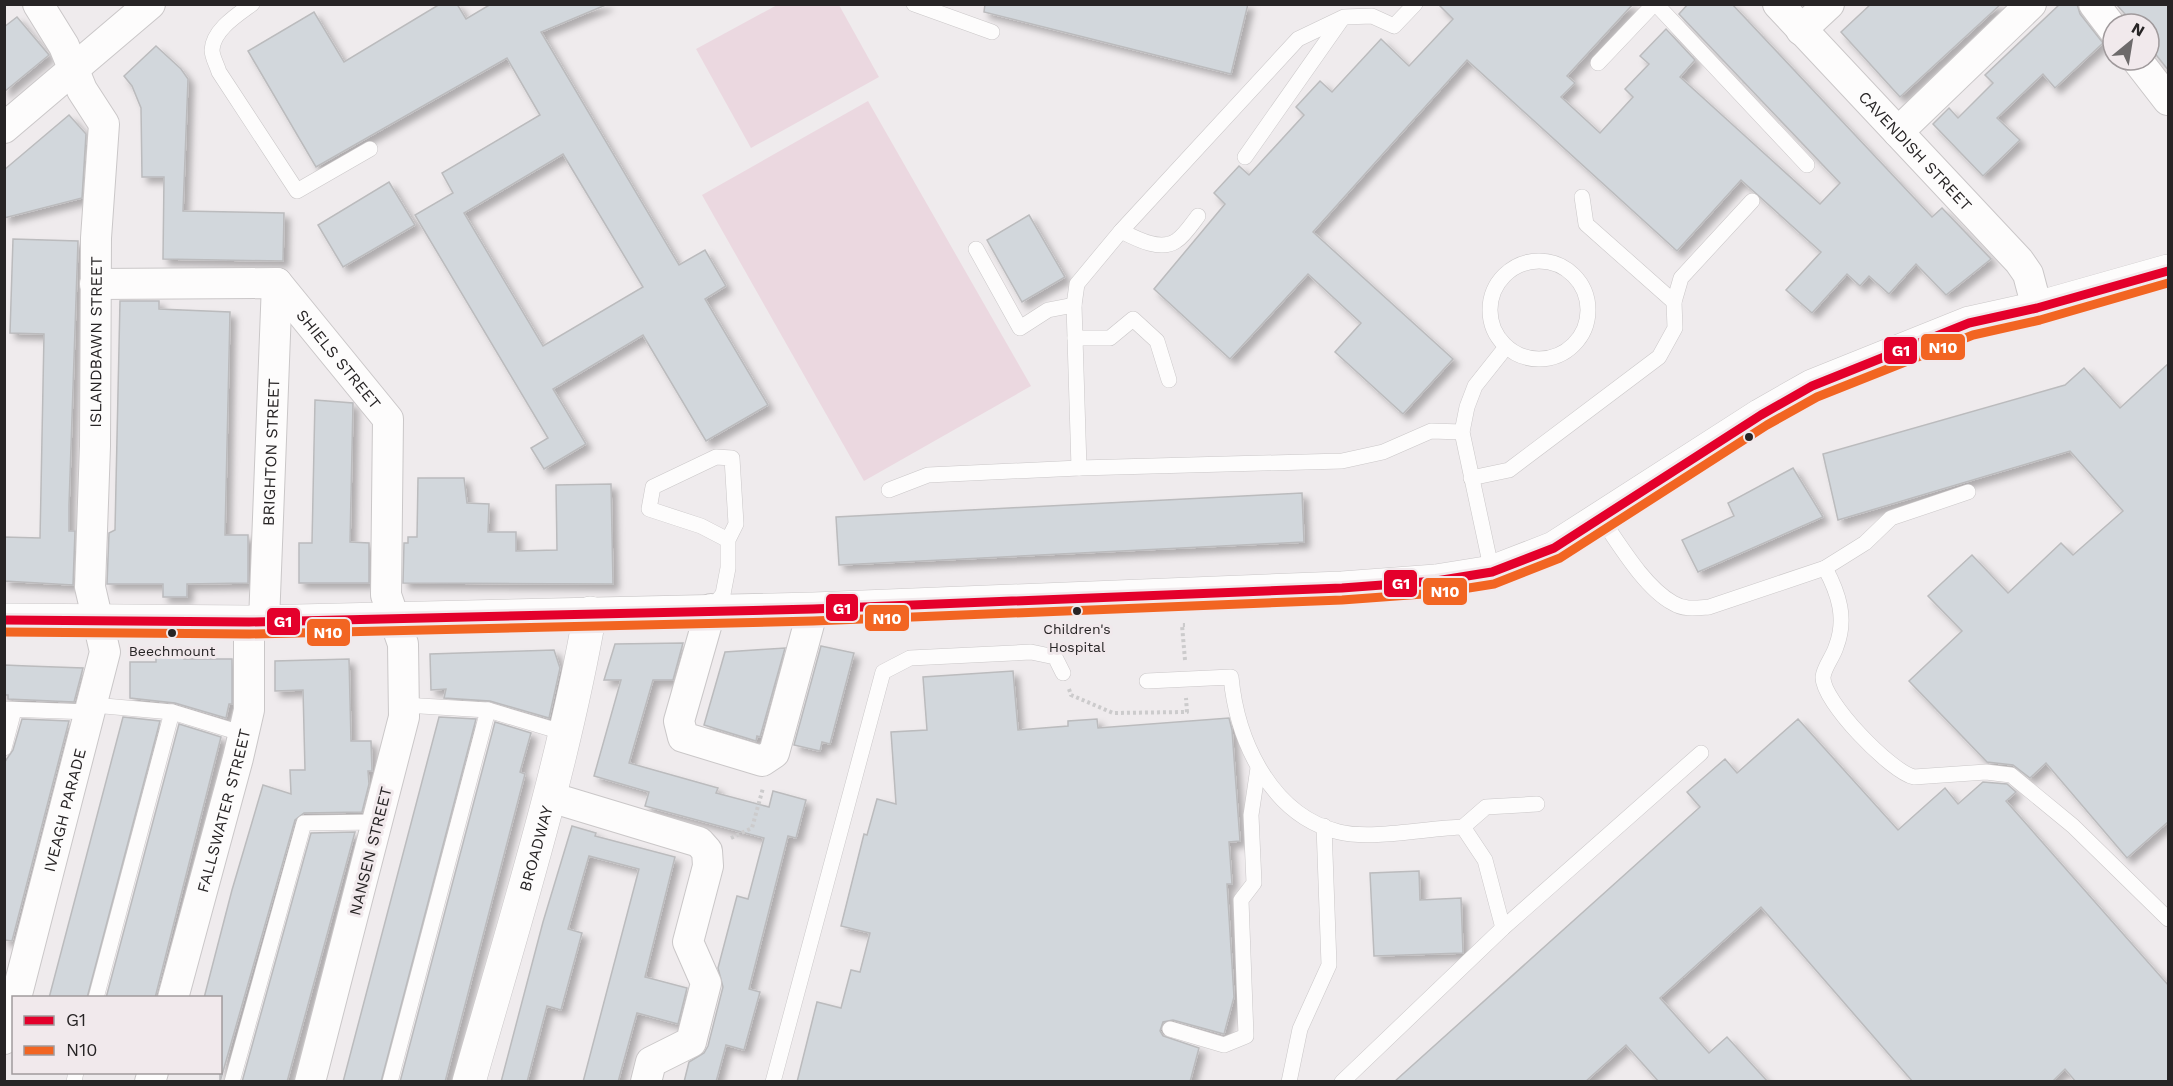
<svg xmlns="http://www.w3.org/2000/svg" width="2173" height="1086" viewBox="0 0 2173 1086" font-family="'Work Sans',sans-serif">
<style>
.green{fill:#ebd8e0}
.building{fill:#d2d7dc;stroke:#bbbbbd;stroke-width:1.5;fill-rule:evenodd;filter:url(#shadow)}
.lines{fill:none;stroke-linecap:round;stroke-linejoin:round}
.service-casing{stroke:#cac7c8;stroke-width:16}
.minor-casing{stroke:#cac7c8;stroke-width:32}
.tertiary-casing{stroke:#cac7c8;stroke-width:34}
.primary-casing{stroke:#cac7c8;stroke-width:34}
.path{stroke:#cccbcc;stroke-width:4;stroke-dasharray:3 3;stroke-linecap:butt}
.service{stroke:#fdfcfc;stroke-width:15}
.minor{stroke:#fdfcfc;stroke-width:30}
.tertiary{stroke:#fdfcfc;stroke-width:33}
.primary{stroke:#fdfcfc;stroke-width:33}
.bus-1-casing{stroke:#f1e9ec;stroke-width:14}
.bus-2-casing{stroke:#f1e9ec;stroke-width:14}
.bus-1{stroke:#e4002b;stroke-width:9}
.bus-2{stroke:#f26522;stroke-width:9}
.bus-dot{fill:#272425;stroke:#f1e9ec;stroke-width:2}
.labels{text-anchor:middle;stroke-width:6;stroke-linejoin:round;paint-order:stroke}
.bus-label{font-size:14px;fill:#272425;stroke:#f1e9ec}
.street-label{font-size:16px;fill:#272425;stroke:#f1e9ec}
.line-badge{stroke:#f1e9ec;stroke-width:2}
.badge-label{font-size:16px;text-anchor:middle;font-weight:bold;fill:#fff}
</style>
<defs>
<filter id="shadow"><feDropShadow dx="5.5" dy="5.5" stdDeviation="3" flood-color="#0004"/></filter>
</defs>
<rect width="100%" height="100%" fill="#efebed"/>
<g class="green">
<path d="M777 5H839L879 77 751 148 696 49Z"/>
<path d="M868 101 1031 386 864 481 702 195Z"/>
</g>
<g class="building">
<path d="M440 4H457L466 19 491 4H608L541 32 679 265 705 250 726 286 705 299 768 405 706 441 643 335 553 389 586 444 544 469 531 448 548 438 415 215 453 193 442 173 540 115 507 58 316 167 248 51 314 12 344 62ZM563 154 643 287 543 346 464 213Z"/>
<path d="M985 4H1248L1231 74 984 12Z"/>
<path d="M1438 4H1633L1567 76 1575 83 1561 97 1600 133 1633 97 1625 89 1649 64 1640 56 1666 29 1695 60 1680 77 1820 204 1840 183 1679 14 1688 4H1732L1932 217 1942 208 1991 259 1946 295 1916 264 1889 294 1869 276 1860 286 1847 274 1812 313 1786 290 1821 252 1741 180 1677 251 1467 60 1313 232 1453 359 1403 414 1335 352 1361 323 1308 274 1230 359 1154 289 1225 204 1214 193 1239 166 1249 175 1304 115 1296 107 1320 81 1332 92 1381 39 1409 66 1453 19Z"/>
<path d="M1871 4H2001L1900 97 1841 32Z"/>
<path d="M2060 4H2077L2080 14 2103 43 2055 88 2043 74 1997 118 2020 140 1983 176 1933 124 1949 108 1958 118 1993 83 1985 75Z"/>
<path d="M2116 4H2169V71L2149 46V24H2134Z"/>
<path d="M17 17 49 55 4 92V27Z"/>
<path d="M156 46 181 69 188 79 183 211 284 213 283 261 163 259 164 177H142L141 108 132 86 124 76Z"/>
<path d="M69 115 86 134 82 198 4 218V170Z"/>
<path d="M389 182 415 225 343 267 318 225Z"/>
<path d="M1029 215 1065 277 1022 302 987 240Z"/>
<path d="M13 239 78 241 69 505V531H75L73 585 4 581V537L40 538 41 489 44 334 10 333Z"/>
<path d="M120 301H159V309L230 312 225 535H248V583L187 584V597H163V584H107L109 533 115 530Z"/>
<path d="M2169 363V821L2127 858 2046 763 2030 778 2013 765 1987 762 1909 681 1962 631 1928 596 1972 555 2008 593 2061 543 2073 555 2123 511 2070 451 1838 520 1823 454 2065 385 2084 368 2120 408Z"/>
<path d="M315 400 353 403 350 542 369 543V583H299V543H312Z"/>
<path d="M1793 468 1823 517 1698 572 1682 540 1734 516 1728 503Z"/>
<path d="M418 478H464L467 503 489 504 488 532H516V551L557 550 556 485 611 484 613 584 403 583 404 543H408V537H417Z"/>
<path d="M1302 493 1304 542 839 565 836 517Z"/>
<path d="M683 643 673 680H653L629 763 718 788 716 793 769 807 773 791 806 800 796 838 788 836 749 989 760 992 744 1050 726 1045 716 1082H684L689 1062 704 1053 708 1046 723 987 718 968 737 896 748 899 764 838 645 806 649 792 594 776 621 680H604L615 644Z"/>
<path d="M821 646 854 653 830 744 822 742 820 751 794 745Z"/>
<path d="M785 648 760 737 757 736 756 741 704 725 725 652Z"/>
<path d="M184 649V659H232V704H229L226 718 175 703 130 698V662H156V650Z"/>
<path d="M554 650 560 668 549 718 490 701 444 698 446 689 431 690 430 654Z"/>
<path d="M349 659 351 741H371L372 771H368L369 784 362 812 304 813 295 820 220 1082V998H204L232 890 263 785 291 794 290 770H305L303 690 275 691V661Z"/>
<path d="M4 665 28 666 83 668 74 702 8 699V695H4Z"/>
<path d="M1013 671 1018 730 1068 726V721L1097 719 1098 728 1229 718 1232 730 1240 841 1229 842 1232 884H1227L1234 997 1224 1034 1173 1020 1163 1022 1160 1031 1163 1036 1199 1048 1190 1082H797L817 1002 841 1008 851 970 860 972 870 933 841 926 864 834 867 835 877 799 896 804 891 732 927 730 923 677Z"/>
<path d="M123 717 160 721 87 998H49Z"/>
<path d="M439 717 476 719 381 1082H343Z"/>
<path d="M22 719 69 721 12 941 4 940V763L13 750Z"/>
<path d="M1798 719 1898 830 1945 788 1958 804 1983 782 2007 784 2016 792 2006 801 2169 986V1082H2076L2065 1069 2052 1082H1913L1761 907 1660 998 1709 1053 1727 1037 1768 1082H1659L1626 1045 1585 1082H1394L1700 807 1687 792 1725 759 1737 773Z"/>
<path d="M495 722 531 733 520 772 525 774 445 1082H400Z"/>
<path d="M179 724 221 737 155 998H106Z"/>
<path d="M572 826 596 833 595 836 675 857 645 977 687 988 678 1024 637 1013 618 1082H583L639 869 589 856 568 929 582 933 561 1010 547 1006 527 1082H501L543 922Z"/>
<path d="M355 832 287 1082H242L311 833Z"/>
<path d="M1419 871 1420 900 1461 898 1463 953 1374 956 1370 873Z"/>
</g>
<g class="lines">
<g class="service-casing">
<g id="service">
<path d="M252 4C237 15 213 30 212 50 212 57 217 65 219 72L297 191 370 149"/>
<path d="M914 4 992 32"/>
<path d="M1656 4 1807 165"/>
<path d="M1598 63 1654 4"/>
<path d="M1245 157 1342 19"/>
<path d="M1582 197 1586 224 1674 302"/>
<path d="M1121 231C1135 238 1160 252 1176 241 1184 236 1192 224 1198 216"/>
<path d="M976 249 1020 328 1048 310 1074 305"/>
<circle cx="1539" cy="310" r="49"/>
<path d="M1075 338H1110L1133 319 1157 341 1169 380"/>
<path d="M1079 468 1074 305 1077 284 1121 231 1298 39 1344 17 1372 16 1394 26 1415 4"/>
<path d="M1471 478 1509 470 1659 357 1675 328 1674 302 1681 278 1752 201"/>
<path d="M889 490 928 475 1079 468 1342 461 1383 452 1431 431 1462 432"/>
<path d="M1601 518C1619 544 1645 588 1673 603 1684 610 1696 608 1709 607L1825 568 1865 543 1891 518 1968 492"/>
<path d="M1825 568C1839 594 1847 619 1836 647 1833 657 1824 667 1823 677 1822 701 1891 772 1914 777L1986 772 2011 775 2073 826 2168 919"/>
<path d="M1492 572 1462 432 1467 407 1475 386 1506 347"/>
<path d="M711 609 723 594 728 568V540L736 524 732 458 716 457 653 487 649 509 701 526 728 540"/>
<path d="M1147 681 1231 677C1237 740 1270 815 1339 832 1371 840 1428 828 1463 827"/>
<path d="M93 705 172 712 244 734"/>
<path d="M404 705 488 710 565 733"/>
<path d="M4 709 91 712"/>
<path d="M4 748 14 710"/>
<path d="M1503 928 1485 860 1463 827 1486 807 1537 804"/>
<path d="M96 998 172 712"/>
<path d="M1170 1029 1224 1045 1246 1036 1241 900 1254 883 1251 815 1258 768"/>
<path d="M74 1082 76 1072"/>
<path d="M232 1082 304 823 377 822"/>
<path d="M390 1082 488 710"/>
<path d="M773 1082 883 672 910 658 1031 652 1055 657 1063 673"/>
<path d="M1289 1082 1300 1029 1329 965 1324 826"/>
<path d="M1342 1082 1503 928 1701 753"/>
</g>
</g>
<g class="minor-casing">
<g id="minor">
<path id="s1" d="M1778 4 2019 261 2028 274 2037 308"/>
<path d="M2094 4 2113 29"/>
<path d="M1801 30 1829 4"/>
<path d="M2137 60 2168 100"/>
<path d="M4 128 150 4"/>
<path d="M1898 132 2031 4"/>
<path id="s2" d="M95 284 277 283 388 419 386 595 403 644 404 717 310 1082"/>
<path d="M711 609 679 721 683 737 762 761 774 753 813 609"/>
<path id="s3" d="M264 622 277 283"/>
<path d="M550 797 699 842 707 851 708 866 688 942 706 983 691 1042 651 1062 646 1082"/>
<path id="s4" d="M16 998 105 652 90 587 95 446 96 238 104 124 82 90 64 46 38 4"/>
<path id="s5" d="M173 998 238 758 249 710V622"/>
<path d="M4 1039 14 1005"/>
<path d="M150 1082 153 1072"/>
</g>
</g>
<g class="tertiary-casing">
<g id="tertiary">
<path id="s6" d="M469 1082C513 927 562 772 590 613"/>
</g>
</g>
<g class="primary-casing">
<path id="primary" d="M4 620 249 622 813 609 1342 588 1436 581 1492 572 1554 548 1761 415 1812 386 1969 323 2037 308 2168 271"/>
</g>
<g class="path">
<path d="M1185 660 1182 625H1185"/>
<path d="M1069 689 1071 695 1113 713 1187 712 1186 698"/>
<path d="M731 838 752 828 763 788"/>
</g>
<use href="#service" class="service"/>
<use href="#minor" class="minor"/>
<use href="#tertiary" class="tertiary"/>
<use href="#primary" class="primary"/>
<g class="bus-1-casing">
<path id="bus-1" d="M4 620 249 622 813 609 1342 588 1436 581 1492 572 1554 548 1761 415 1812 386 1969 323 2037 308 2168 271"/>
</g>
<g class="bus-2-casing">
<path id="bus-2" d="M4 632 249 634 813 621 1342 600 1437 593 1494 584 1560 558 1767 425 1817 397 1973 335 2040 320 2168 283"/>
</g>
<use href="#bus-1" class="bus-1"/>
<use href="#bus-2" class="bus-2"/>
</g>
<g class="bus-dot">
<circle cx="1749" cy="437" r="5"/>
<circle cx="1077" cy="611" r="5"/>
<circle cx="172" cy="633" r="5"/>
</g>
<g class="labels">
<g class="bus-label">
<text x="1077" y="634">Children's<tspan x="1077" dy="18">Hospital</tspan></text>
<text x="172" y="656">Beechmount</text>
</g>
<g class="street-label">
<text dy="6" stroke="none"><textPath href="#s1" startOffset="201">CAVENDISH STREET</textPath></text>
<text dy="6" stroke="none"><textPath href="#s4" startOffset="669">ISLANDBAWN STREET</textPath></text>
<text dy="6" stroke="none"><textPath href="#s2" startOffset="280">SHIELS STREET</textPath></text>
<text dy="6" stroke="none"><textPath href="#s3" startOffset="170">BRIGHTON STREET</textPath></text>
<text dy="6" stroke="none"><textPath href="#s4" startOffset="194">IVEAGH PARADE</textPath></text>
<text dy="6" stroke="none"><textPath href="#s5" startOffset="194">FALLSWATER STREET</textPath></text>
<text dy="6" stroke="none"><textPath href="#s6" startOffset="243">BROADWAY</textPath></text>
<text transform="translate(370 851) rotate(-76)" y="6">NANSEN STREET</text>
</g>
</g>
<g class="line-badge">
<rect x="1920" y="333" width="46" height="28" rx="6" fill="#f26522"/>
<rect x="1883" y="336" width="35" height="29" rx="6" fill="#e4002b"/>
<rect x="1383" y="569" width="35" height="29" rx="6" fill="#e4002b"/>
<rect x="1422" y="577" width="46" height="29" rx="6" fill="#f26522"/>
<rect x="825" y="593" width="34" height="29" rx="6" fill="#e4002b"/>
<rect x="864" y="604" width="46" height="28" rx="6" fill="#f26522"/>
<rect x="266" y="607" width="35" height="29" rx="6" fill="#e4002b"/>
<rect x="306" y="618" width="45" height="29" rx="6" fill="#f26522"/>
</g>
<g class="badge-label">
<text x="1943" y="353">N10</text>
<text x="1901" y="356">G1</text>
<text x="1401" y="589">G1</text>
<text x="1445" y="597">N10</text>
<text x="842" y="614">G1</text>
<text x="887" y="624">N10</text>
<text x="283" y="627">G1</text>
<text x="328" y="638">N10</text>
</g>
<rect width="2173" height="1086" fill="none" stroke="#272425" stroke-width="12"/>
<rect x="12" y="996" width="210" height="78" fill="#f1e9ec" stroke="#a09a9c" stroke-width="1.5"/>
<rect x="24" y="1016" width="30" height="9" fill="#e4002b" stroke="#a09a9c" stroke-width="1.5"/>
<text x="66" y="1026" font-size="18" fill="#272425">G1</text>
<rect x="24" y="1046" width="30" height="9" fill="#f26522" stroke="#a09a9c" stroke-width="1.5"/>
<text x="66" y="1056" font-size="18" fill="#272425">N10</text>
<g transform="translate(2131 42) rotate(30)"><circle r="28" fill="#f1e9ec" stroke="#a09a9c" stroke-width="1.5"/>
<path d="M0-4.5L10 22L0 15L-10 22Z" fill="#6d6a6b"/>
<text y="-9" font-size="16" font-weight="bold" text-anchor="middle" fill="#272425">N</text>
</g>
</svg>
